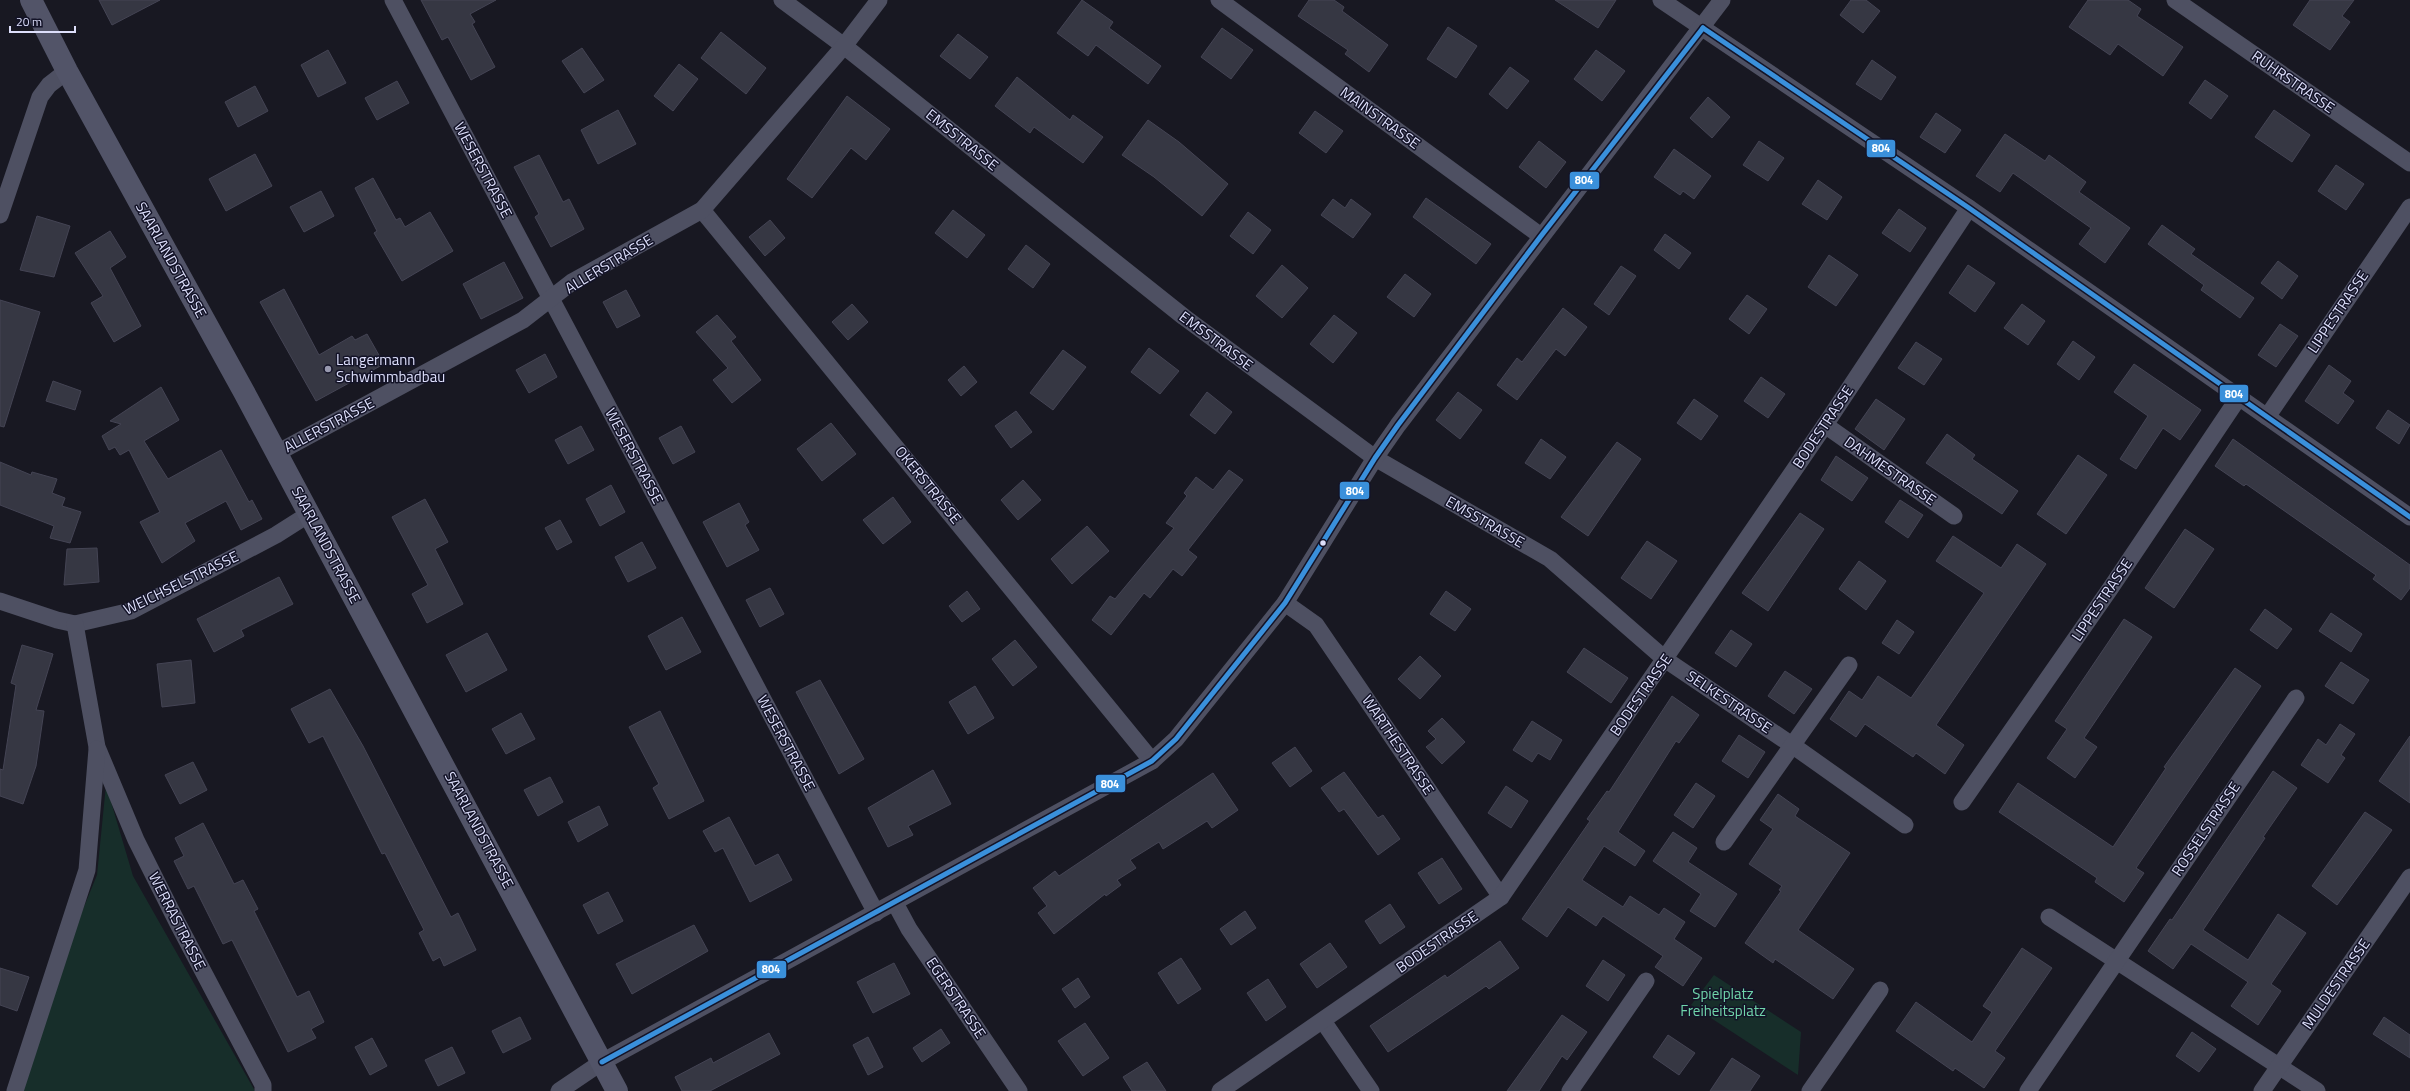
<svg xmlns="http://www.w3.org/2000/svg" width="2410" height="1091" viewBox="0 0 2410 1091" font-family="'Titillium Web',sans-serif">
<style>
.green{fill:#172e2a}
.building{fill:#363743;stroke:#444454}
.lines{fill:none;stroke-linecap:round;stroke-linejoin:round}
.street{stroke:#4e5062;stroke-width:17}
.secondary{stroke:#525468;stroke-width:22}
.bus-1-casing{stroke:#131327;stroke-width:8}
.bus-1{stroke:#3a90db;stroke-width:5}
.poi-dot{fill:#9899af;stroke:#131327;stroke-width:1.5}
.bus-dot{fill:#dddffb;stroke:#131327;stroke-width:1.5}
.labels{text-anchor:middle;stroke-width:3;stroke-linejoin:round;paint-order:stroke}
.street-label{font-size:15px;fill:#dddffb;stroke:#131327}
.poi-label{font-size:15px;fill:#dddffb;stroke:#131327;text-anchor:start}
.park-label{font-size:15px;fill:#70d4aa;stroke:#131327}
.line-badge{stroke:#131327;stroke-width:1.5}
.badge-label{font-size:11px;text-anchor:middle;font-weight:bold;fill:#fff}
</style>
<rect width="100%" height="100%" fill="#181822"/>
<g class="green">
<path d="M106 785 133 876 255 1091H23L70 941 97 875Z"/>
<path d="M1714 975 1801 1032 1798 1075 1691 1005Z"/>
</g>
<g class="building">
<path d="M99 0H160L112 25Z"/>
<path d="M421 0H496L470 14 475 22 472 24 495 67 471 80 448 37 442 40Z"/>
<path d="M1082 0 1113 22 1109 28 1161 66 1148 84 1096 45 1088 56 1057 33Z"/>
<path d="M1309 0H1334L1344 7 1342 11 1388 45 1369 72 1345 54 1348 50 1298 16Z"/>
<path d="M1555 0H1616L1598 28Z"/>
<path d="M1851 0H1866L1880 11 1863 33 1840 15Z"/>
<path d="M2088 0H2128L2141 9 2137 16 2183 47 2163 76 2118 44 2110 55 2069 27Z"/>
<path d="M2310 0H2354L2342 16 2350 22 2330 50 2293 25Z"/>
<path d="M1448 27 1477 46 1456 78 1427 59Z"/>
<path d="M1222 28 1253 50 1231 79 1201 57Z"/>
<path d="M721 32 766 68 746 94 701 58Z"/>
<path d="M958 34 988 57 970 79 940 56Z"/>
<path d="M582 48 604 80 584 93 562 61Z"/>
<path d="M328 50 346 83 318 97 301 65Z"/>
<path d="M1596 50 1625 71 1602 101 1574 79Z"/>
<path d="M1872 60 1896 77 1881 100 1856 84Z"/>
<path d="M679 64 698 79 673 111 654 96Z"/>
<path d="M1510 67 1529 81 1507 109 1489 94Z"/>
<path d="M1017 77 1070 120 1073 115 1103 137 1083 163 1034 127 1030 133 995 106Z"/>
<path d="M2205 80 2228 96 2211 119 2189 103Z"/>
<path d="M397 81 409 103 377 120 365 98Z"/>
<path d="M255 86 268 111 238 127 225 102Z"/>
<path d="M847 96 890 129 866 160 851 148 812 198 787 179Z"/>
<path d="M1708 97 1730 117 1712 138 1690 118Z"/>
<path d="M618 110 636 144 598 164 581 130Z"/>
<path d="M2274 110 2310 135 2292 162 2255 137Z"/>
<path d="M1315 111 1343 131 1326 153 1299 133Z"/>
<path d="M1936 113 1961 130 1945 153 1920 137Z"/>
<path d="M1148 120 1179 142 1228 184 1202 216 1154 177 1122 155Z"/>
<path d="M2005 134 2045 161 2049 155 2086 182 2079 192 2130 228 2105 263 2079 244 2091 228 2013 173 2000 192 1976 176Z"/>
<path d="M1539 141 1566 162 1546 188 1519 167Z"/>
<path d="M1759 141 1784 158 1768 181 1743 165Z"/>
<path d="M1674 149 1711 176 1694 199 1683 191 1680 195 1654 177Z"/>
<path d="M255 154 272 186 226 211 209 179Z"/>
<path d="M539 155 563 202 569 199 584 229 551 247 535 217 539 214 514 167Z"/>
<path d="M2336 165 2364 184 2346 210 2318 191Z"/>
<path d="M373 178 396 220 400 218 405 227 430 212 453 251 402 281 374 233 377 231 355 188Z"/>
<path d="M1818 180 1842 197 1827 220 1802 204Z"/>
<path d="M321 191 334 216 304 232 290 207Z"/>
<path d="M1426 198 1491 244 1476 264 1413 217Z"/>
<path d="M1333 199 1345 208 1351 199 1371 214 1353 238 1321 215Z"/>
<path d="M1899 209 1926 228 1910 252 1882 233Z"/>
<path d="M953 210 985 235 967 258 935 233Z"/>
<path d="M1248 212 1271 230 1253 254 1230 236Z"/>
<path d="M37 216 70 226 54 277 20 270Z"/>
<path d="M770 220 785 238 765 256 749 237Z"/>
<path d="M2162 225 2195 249 2191 254 2254 298 2240 318 2201 290 2204 285 2148 244Z"/>
<path d="M110 231 126 257 110 268 141 326 114 342 91 303 103 296 75 253Z"/>
<path d="M1665 234 1691 253 1679 269 1654 250Z"/>
<path d="M1026 245 1050 264 1033 288 1008 269Z"/>
<path d="M1829 255 1858 275 1836 306 1808 287Z"/>
<path d="M2278 261 2298 276 2282 299 2261 283Z"/>
<path d="M504 262 523 298 481 319 463 284Z"/>
<path d="M1282 265 1308 288 1282 318 1256 296Z"/>
<path d="M1968 265 1995 283 1975 312 1949 293Z"/>
<path d="M1621 266 1636 276 1609 315 1594 304Z"/>
<path d="M1405 274 1431 294 1414 317 1387 297Z"/>
<path d="M284 289 319 355 352 336 355 340 367 334 384 364 316 401 260 302Z"/>
<path d="M626 290 640 316 617 328 603 302Z"/>
<path d="M1747 295 1767 309 1749 334 1729 319Z"/>
<path d="M0 300 40 312 4 427 0 426Z"/>
<path d="M852 304 868 322 848 340 832 322Z"/>
<path d="M2022 304 2045 321 2028 345 2004 328Z"/>
<path d="M1563 308 1587 327 1565 356 1556 349 1517 400 1497 385 1517 358 1522 362Z"/>
<path d="M717 315 736 337 731 341 761 380 732 403 713 380 728 368 696 332Z"/>
<path d="M1334 315 1357 333 1333 363 1310 344Z"/>
<path d="M2280 324 2298 336 2276 367 2258 355Z"/>
<path d="M2073 341 2095 357 2079 380 2057 364Z"/>
<path d="M1916 342 1942 359 1924 385 1898 368Z"/>
<path d="M1149 348 1179 371 1160 394 1131 372Z"/>
<path d="M1063 350 1086 367 1053 410 1030 393Z"/>
<path d="M545 354 557 377 529 393 516 370Z"/>
<path d="M2134 364 2201 410 2180 440 2163 428 2136 469 2120 459 2148 416 2114 392Z"/>
<path d="M2329 365 2351 381 2343 393 2354 401 2338 424 2305 401Z"/>
<path d="M964 366 977 382 961 396 948 380Z"/>
<path d="M1761 377 1785 394 1768 418 1744 401Z"/>
<path d="M53 381 81 391 75 410 46 401Z"/>
<path d="M161 387 179 420 144 441 168 479 221 450 249 502 252 500 262 519 241 530 226 501 185 523 195 541 162 563 140 522 160 512 129 450 120 455 115 447 109 450 102 436 121 424 110 421Z"/>
<path d="M1207 392 1232 412 1215 434 1190 415Z"/>
<path d="M1458 392 1482 410 1460 439 1436 420Z"/>
<path d="M1694 399 1718 416 1701 440 1677 423Z"/>
<path d="M1876 399 1905 419 1884 450 1855 429Z"/>
<path d="M2388 410 2410 425 2399 444 2376 428Z"/>
<path d="M1016 411 1032 432 1011 448 995 426Z"/>
<path d="M831 423 856 454 822 481 797 449Z"/>
<path d="M581 426 594 450 568 464 555 440Z"/>
<path d="M681 426 695 452 673 464 659 438Z"/>
<path d="M1947 434 1975 455 1972 459 2018 491 2002 514 1926 463Z"/>
<path d="M1541 439 1566 457 1550 479 1525 463Z"/>
<path d="M2233 439 2410 565V588L2401 600 2373 579 2376 575 2246 484 2244 486 2215 466Z"/>
<path d="M1617 442 1641 459 1588 536 1561 517Z"/>
<path d="M2078 455 2107 475 2066 534 2037 514Z"/>
<path d="M1836 456 1868 478 1852 501 1821 480Z"/>
<path d="M0 462 31 475 32 472 57 479 52 493 65 498 62 506 81 512 70 543 50 538 54 526 0 505Z"/>
<path d="M1229 470 1243 480 1188 550 1197 557 1182 576 1173 569 1150 598 1144 593 1111 635 1092 620 1110 596 1115 599 1174 528 1166 523 1187 496 1184 493 1196 477 1213 490Z"/>
<path d="M1023 480 1041 500 1018 520 1001 500Z"/>
<path d="M611 485 625 512 600 526 586 499Z"/>
<path d="M893 497 911 522 883 544 863 520Z"/>
<path d="M425 499 448 542 435 549 463 604 427 623 412 594 428 585 392 517Z"/>
<path d="M1900 500 1923 515 1908 538 1885 522Z"/>
<path d="M739 503 749 522 745 525 759 550 727 567 703 522Z"/>
<path d="M1800 513 1824 529 1768 611 1742 593Z"/>
<path d="M560 520 572 542 557 550 545 528Z"/>
<path d="M1087 526 1109 551 1072 584 1051 559Z"/>
<path d="M2185 529 2214 549 2174 608 2145 588Z"/>
<path d="M1953 536 2001 568 2017 544 2046 564 1936 725 1964 745 1945 774 1916 753 1913 757 1865 724 1856 737 1830 719 1849 691 1862 700 1878 676 1911 698 1984 593 1936 561Z"/>
<path d="M1647 541 1677 561 1651 599 1621 578Z"/>
<path d="M642 542 656 568 628 582 615 557Z"/>
<path d="M97 548 99 582 64 585 67 549Z"/>
<path d="M1859 561 1886 581 1866 610 1839 589Z"/>
<path d="M279 577 293 604 241 630 244 636 214 652 197 619Z"/>
<path d="M770 588 784 614 760 627 746 600Z"/>
<path d="M967 591 980 609 962 622 949 606Z"/>
<path d="M1446 591 1471 609 1455 631 1430 614Z"/>
<path d="M2265 609 2292 629 2277 649 2250 630Z"/>
<path d="M2331 613 2362 634 2351 652 2319 631Z"/>
<path d="M682 617 701 652 666 670 648 636Z"/>
<path d="M2124 619 2152 637 2084 738 2097 747 2075 778 2047 758 2067 729 2055 721Z"/>
<path d="M1897 620 1914 632 1899 654 1882 643Z"/>
<path d="M1731 630 1752 644 1736 667 1715 653Z"/>
<path d="M487 633 507 670 466 692 446 655Z"/>
<path d="M1015 640 1037 667 1013 686 992 659Z"/>
<path d="M22 645 53 654 36 710 44 711 36 766 23 804 0 796V769L3 770 16 685 11 683Z"/>
<path d="M1584 648 1628 678 1611 703 1567 672Z"/>
<path d="M1420 656 1441 676 1420 699 1398 679Z"/>
<path d="M191 660 195 703 162 707 157 664Z"/>
<path d="M2341 662 2369 680 2353 704 2325 686Z"/>
<path d="M2235 668 2261 686 2136 868 2144 873 2124 902 2095 882 2097 878 1999 812 2018 783 2113 847 2166 768 2164 767Z"/>
<path d="M1785 671 1812 689 1794 714 1768 696Z"/>
<path d="M820 680 864 759 839 774 796 692Z"/>
<path d="M975 686 994 718 968 734 949 702Z"/>
<path d="M330 689 363 746 451 917 458 913 476 950 444 966 440 957 433 961 419 933 424 930 385 853 382 854 323 736 309 743 291 709Z"/>
<path d="M1672 696 1699 715 1679 743 1676 741 1618 832 1645 851 1635 866 1604 846 1582 880 1623 907 1630 896 1659 915 1664 908 1685 922 1674 939 1702 958 1683 986 1655 967 1663 956 1603 916 1596 926 1568 907 1547 937 1522 919 1590 821 1587 819 1607 791 1609 792Z"/>
<path d="M660 711 704 801 669 819 653 788 659 784 629 727Z"/>
<path d="M521 713 535 739 506 754 492 729Z"/>
<path d="M1442 718 1465 742 1442 764 1426 747 1436 739 1428 731Z"/>
<path d="M1532 721 1562 740 1550 760 1538 753 1532 762 1513 750Z"/>
<path d="M2340 724 2355 734 2341 755 2345 758 2328 783 2301 765 2318 739 2326 745Z"/>
<path d="M1739 735 1765 752 1748 778 1722 761Z"/>
<path d="M2410 736V803L2379 781Z"/>
<path d="M1295 747 1312 771 1290 787 1272 763Z"/>
<path d="M193 762 207 790 180 804 165 775Z"/>
<path d="M933 770 951 804 908 826 913 835 888 847 868 808Z"/>
<path d="M2273 771 2297 788 2263 837 2265 838 2203 930 2248 960 2278 914 2306 933 2271 984 2281 991 2258 1025 2231 1006 2248 982 2191 944 2173 969 2148 951 2170 919 2172 920Z"/>
<path d="M1344 772 1378 818 1383 815 1400 839 1378 855 1344 809 1339 812 1321 788Z"/>
<path d="M1213 773 1238 810 1212 828 1207 821 1163 849 1159 842 1130 860 1136 868 1117 880 1121 885 1106 896 1105 894 1054 934 1038 913 1047 906 1033 888 1055 871 1059 876Z"/>
<path d="M550 777 563 802 538 816 524 790Z"/>
<path d="M1696 783 1715 796 1693 828 1674 815Z"/>
<path d="M1506 786 1528 801 1511 828 1488 813Z"/>
<path d="M1778 794 1799 809 1795 816 1850 853 1798 930 1854 969 1833 999 1775 959 1773 963 1745 943 1781 891 1779 890 1782 886 1749 864 1773 829 1760 820Z"/>
<path d="M599 806 608 825 578 842 568 822Z"/>
<path d="M2365 812 2392 830 2337 905 2312 886Z"/>
<path d="M729 817 755 866 778 854 792 880 750 902 723 848 715 852 703 831Z"/>
<path d="M203 823 234 884 243 880 258 909 254 911 297 997 309 991 324 1022 311 1029 316 1038 288 1052 232 940 223 944 194 886 188 889 174 861 184 856 175 838Z"/>
<path d="M1673 832 1697 848 1688 862 1737 894 1715 927 1690 911 1701 894 1653 861Z"/>
<path d="M1442 858 1462 889 1439 904 1418 873Z"/>
<path d="M608 892 623 921 598 934 583 905Z"/>
<path d="M1390 904 1405 927 1380 944 1365 921Z"/>
<path d="M1245 911 1256 928 1231 945 1220 929Z"/>
<path d="M694 925 708 951 632 994 616 964Z"/>
<path d="M1500 941 1519 968 1489 989 1486 986 1388 1052 1370 1026 1445 975 1447 978Z"/>
<path d="M1330 943 1347 967 1317 988 1300 964Z"/>
<path d="M2022 948 2052 968 1995 1051 2005 1058 1984 1088 1955 1068 1953 1071 1896 1031 1916 1002 1972 1042 1992 1012 1983 1006Z"/>
<path d="M1181 958 1201 989 1178 1004 1158 973Z"/>
<path d="M1603 960 1625 975 1608 1001 1586 986Z"/>
<path d="M894 963 910 994 873 1013 857 982Z"/>
<path d="M0 968 29 977 17 1011 0 1005Z"/>
<path d="M1078 978 1090 997 1075 1008 1062 989Z"/>
<path d="M1268 979 1286 1007 1266 1021 1247 993Z"/>
<path d="M1562 1015 1587 1032 1567 1060 1562 1056 1539 1091H1507Z"/>
<path d="M520 1017 531 1039 503 1053 492 1031Z"/>
<path d="M2384 1017 2410 1035V1058L2373 1034Z"/>
<path d="M1085 1023 1109 1058 1083 1076 1058 1041Z"/>
<path d="M941 1029 950 1043 922 1062 913 1048Z"/>
<path d="M2192 1032 2216 1049 2199 1072 2176 1056Z"/>
<path d="M769 1033 780 1054 710 1091H682L675 1077 711 1058 713 1063Z"/>
<path d="M1668 1035 1695 1053 1679 1075 1653 1057Z"/>
<path d="M868 1037 883 1067 868 1075 853 1045Z"/>
<path d="M372 1038 387 1066 370 1075 355 1047Z"/>
<path d="M452 1047 465 1073 438 1086 425 1060Z"/>
<path d="M1732 1058 1760 1076 1750 1091H1710Z"/>
<path d="M1147 1062 1166 1091H1132L1123 1077Z"/>
</g>
<g class="lines">
<g class="street">
<path d="M393 0 876 913"/>
<path d="M782 0 844 46 1184 317 1375 458 1550 559 1666 660 1792 745 1905 825"/>
<path d="M1219 0 1541 236"/>
<path d="M1661 0 1969 208 2410 517"/>
<path d="M2175 0 2410 163"/>
<path d="M702 210 1152 761"/>
<path d="M0 215 40 97 49 85 67 71"/>
<path d="M2267 417 2410 207"/>
<path d="M1825 425 1954 516"/>
<path d="M277 453 523 320 572 282 702 210 844 46 879 0"/>
<path d="M0 601 57 620 75 624 131 611 276 535 309 514"/>
<path d="M1285 603 1316 625 1501 897"/>
<path d="M75 624 97 747 136 840 177 922 263 1085V1091"/>
<path d="M1962 802 2110 589 2239 397"/>
<path d="M1724 842 1849 665"/>
<path d="M895 903 909 929 1019 1091"/>
<path d="M2049 917 2317 1091"/>
<path d="M1323 1021 1371 1091"/>
<path d="M15 1091 87 870 97 749"/>
<path d="M559 1091 602 1062 1152 761 1176 739 1285 603 1375 458 1398 425 1722 0"/>
<path d="M1220 1091 1501 897 1825 425 1969 208"/>
<path d="M1570 1091 1646 981"/>
<path d="M1810 1091 1880 990"/>
<path d="M2028 1091 2296 698"/>
<path d="M2262 1091 2410 877"/>
</g>
<path class="secondary" d="M31 0 67 71 244 392 617 1091"/>
<g class="bus-1-casing">
<g id="bus-1">
<path d="M1703 28 1969 208 2410 517"/>
<path d="M602 1062 1152 761 1176 739 1285 603 1375 458 1398 425 1541 236 1703 28"/>
</g>
</g>
<use href="#bus-1" class="bus-1"/>
</g>
<circle class="poi-dot" cx="328" cy="369" r="4"/>
<circle class="bus-dot" cx="1323" cy="543" r="3.5"/>
<g class="labels">
<g class="street-label">
<text transform="translate(2293 82) rotate(35)" y="5">RUHRSTRASSE</text>
<text transform="translate(1380 118) rotate(36)" y="5">MAINSTRASSE</text>
<text transform="translate(962 140) rotate(39)" y="5">EMSSTRASSE</text>
<text transform="translate(483 170) rotate(62)" y="5">WESERSTRASSE</text>
<text transform="translate(171 260) rotate(61)" y="5">SAARLANDSTRASSE</text>
<text transform="translate(609 264) rotate(-31)" y="5">ALLERSTRASSE</text>
<text transform="translate(2338 312) rotate(-56)" y="5">LIPPESTRASSE</text>
<text transform="translate(1216 341) rotate(37)" y="5">EMSSTRASSE</text>
<text transform="translate(329 425) rotate(-28)" y="5">ALLERSTRASSE</text>
<text transform="translate(1823 427) rotate(-56)" y="5">BODESTRASSE</text>
<text transform="translate(634 456) rotate(62)" y="5">WESERSTRASSE</text>
<text transform="translate(1890 471) rotate(35)" y="5">DAHMESTRASSE</text>
<text transform="translate(928 485) rotate(51)" y="5">OKERSTRASSE</text>
<text transform="translate(1485 522) rotate(30)" y="5">EMSSTRASSE</text>
<text transform="translate(326 545) rotate(62)" y="5">SAARLANDSTRASSE</text>
<text transform="translate(181 583) rotate(-26)" y="5">WEICHSELSTRASSE</text>
<text transform="translate(2102 600) rotate(-56)" y="5">LIPPESTRASSE</text>
<text transform="translate(1641 695) rotate(-55)" y="5">BODESTRASSE</text>
<text transform="translate(1729 702) rotate(34)" y="5">SELKESTRASSE</text>
<text transform="translate(786 743) rotate(62)" y="5">WESERSTRASSE</text>
<text transform="translate(1398 745) rotate(56)" y="5">WARTHESTRASSE</text>
<text transform="translate(2206 829) rotate(-56)" y="5">ROSSELSTRASSE</text>
<text transform="translate(479 830) rotate(62)" y="5">SAARLANDSTRASSE</text>
<text transform="translate(177 921) rotate(63)" y="5">WERRASTRASSE</text>
<text transform="translate(1437 942) rotate(-35)" y="5">BODESTRASSE</text>
<text transform="translate(2336 984) rotate(-55)" y="5">MULDESTRASSE</text>
<text transform="translate(956 998) rotate(56)" y="5">EGERSTRASSE</text>
</g>
<g class="poi-label">
<text x="336" y="365">Langermann<tspan x="336" dy="17">Schwimmbadbau</tspan></text>
</g>
<g class="park-label">
<text x="1723" y="999">Spielplatz<tspan x="1723" dy="17">Freiheitsplatz</tspan></text>
</g>
</g>
<g class="line-badge">
<rect x="1866" y="139" width="30" height="19" rx="4" fill="#3a90db"/>
<rect x="1569" y="171" width="31" height="19" rx="4" fill="#3a90db"/>
<rect x="2219" y="384" width="30" height="19" rx="4" fill="#3a90db"/>
<rect x="1339" y="481" width="31" height="19" rx="4" fill="#3a90db"/>
<rect x="1095" y="774" width="31" height="19" rx="4" fill="#3a90db"/>
<rect x="756" y="960" width="31" height="19" rx="4" fill="#3a90db"/>
</g>
<g class="badge-label">
<text x="1881" y="152">804</text>
<text x="1584" y="184">804</text>
<text x="2234" y="398">804</text>
<text x="1355" y="495">804</text>
<text x="1110" y="788">804</text>
<text x="771" y="973">804</text>
</g>
<path d="M10 26v6h65v-6" fill="none" stroke="#dddffb" stroke-width="2"/>
<text x="16" y="26" font-size="12" fill="#dddffb" stroke="#131327" stroke-width="3" paint-order="stroke">20 m</text>
</svg>
